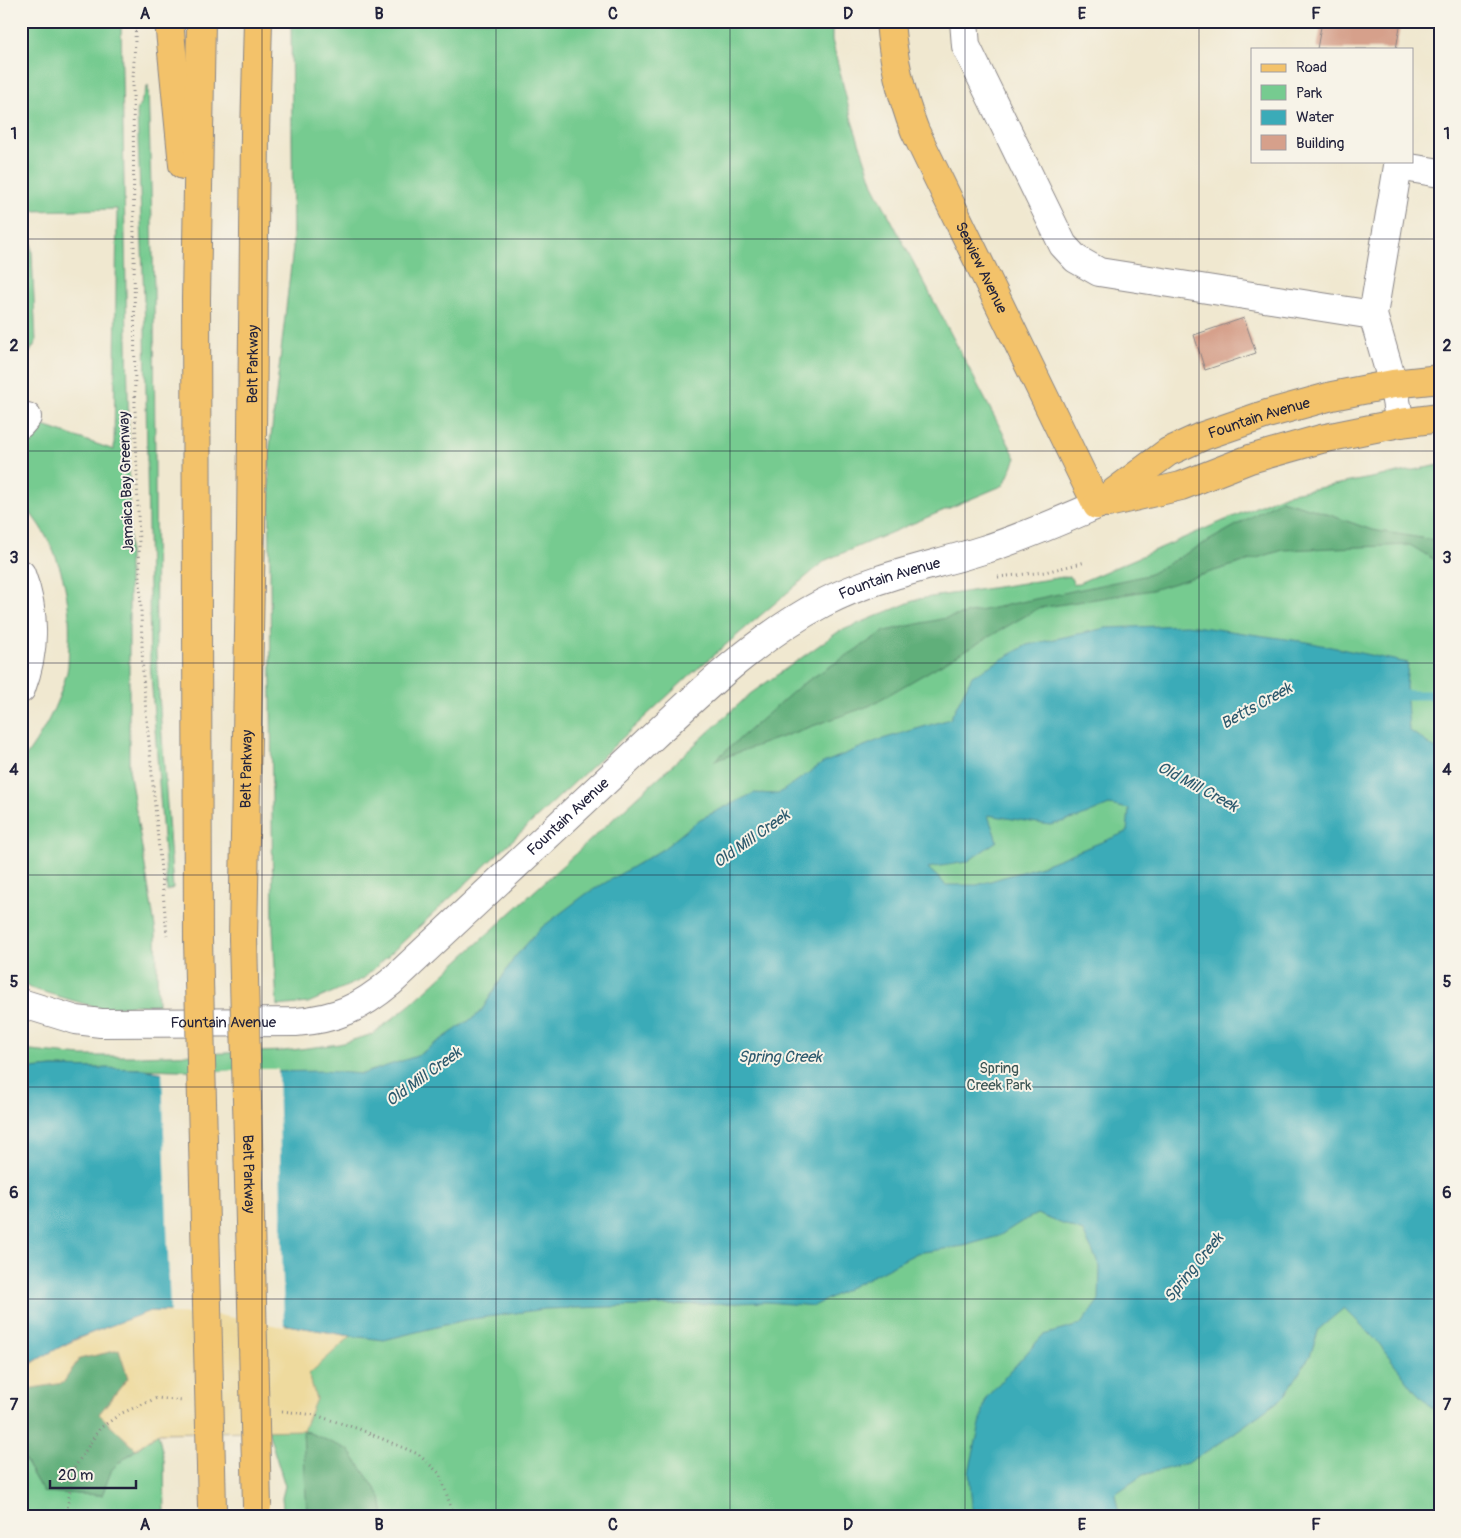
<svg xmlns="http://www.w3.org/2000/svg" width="1461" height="1538" viewBox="0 0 1461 1538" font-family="Pangolin,sans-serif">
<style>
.green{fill:#76cb90;stroke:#4c7666}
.forest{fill:#60af7a;stroke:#41685a}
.sand{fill:#eeda9e;stroke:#887e6c}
.water{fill:#3babb8;stroke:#2e667a;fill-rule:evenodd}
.pier{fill:#f0e8d0}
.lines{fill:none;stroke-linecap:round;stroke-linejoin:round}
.stream{stroke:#3babb8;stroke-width:9}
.building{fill:#d6a08b}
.minor-casing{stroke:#898586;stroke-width:30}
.major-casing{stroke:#898586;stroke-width:30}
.highway-casing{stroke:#898586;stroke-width:30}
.path{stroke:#898586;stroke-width:3;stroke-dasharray:1 4;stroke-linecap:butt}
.minor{stroke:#fff;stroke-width:28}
.major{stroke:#f3c26a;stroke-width:28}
.highway{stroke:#f3c26a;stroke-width:28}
.highway-bridge-casing{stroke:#898586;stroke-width:30;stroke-linecap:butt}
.highway-bridge{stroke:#f3c26a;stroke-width:28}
.grid{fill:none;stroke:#22223b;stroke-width:1;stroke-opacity:0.55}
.labels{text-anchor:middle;stroke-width:4;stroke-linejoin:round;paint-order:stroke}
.street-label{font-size:15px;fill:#22223b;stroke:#f7f3e8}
.park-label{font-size:15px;fill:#3b5554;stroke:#f7f3e8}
.water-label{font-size:16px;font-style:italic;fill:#2c596d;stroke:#f7f3e8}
.neatline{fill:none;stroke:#22223b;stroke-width:2}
.grid-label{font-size:16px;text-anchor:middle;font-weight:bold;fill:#22223b}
</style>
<rect width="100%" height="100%" fill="#f7f3e8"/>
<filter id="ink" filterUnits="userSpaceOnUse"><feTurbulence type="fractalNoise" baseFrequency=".02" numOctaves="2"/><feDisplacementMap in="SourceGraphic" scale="10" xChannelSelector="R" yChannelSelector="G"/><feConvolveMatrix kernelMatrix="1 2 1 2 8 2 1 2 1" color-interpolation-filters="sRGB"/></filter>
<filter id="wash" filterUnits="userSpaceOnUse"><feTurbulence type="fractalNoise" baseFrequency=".0096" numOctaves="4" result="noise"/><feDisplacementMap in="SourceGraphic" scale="20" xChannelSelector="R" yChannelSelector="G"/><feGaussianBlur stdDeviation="1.12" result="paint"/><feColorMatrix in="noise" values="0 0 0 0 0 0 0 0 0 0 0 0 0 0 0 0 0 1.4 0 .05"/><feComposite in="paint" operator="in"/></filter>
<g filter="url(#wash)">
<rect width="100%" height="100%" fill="#f0e8d0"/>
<g class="green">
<path d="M21 21H121L129 449V769L156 933 158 1006 134 1005 102 1009 30 988 21 983V763C42 735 58 706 67 672 69 663 68 654 69 645 72 590 58 543 21 502V447L38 424 114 450 117 209 30 211 36 342 21 367Z"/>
<path d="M291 21H832V40L852 121 874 187 1016 458 1004 485 826 560 689 676 363 979 308 1003 277 1006 273 929 269 454 293 248Z"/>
<path d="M148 85 154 290 156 653 173 888 167 891 150 661 145 327 137 111Z"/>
<path d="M1440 465V1517H284L282 1498 285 1486 268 1431 260 1072 53 1067 21 1070V1047L31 1051 82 1056H139L284 1051 339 1044 373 1034 411 1004 750 694 838 632 918 599 1070 576 1074 585 1286 494Z"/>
<path d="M158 1433 164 1460 165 1517H21V1454L43 1492 102 1495 111 1469Z"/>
</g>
<g class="forest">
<path d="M1281 500 1316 510 1372 530 1440 541V563L1410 545 1283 550 1152 590 1039 608 869 706 714 761 801 685 885 631 1148 575Z"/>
<path d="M119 1350 128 1378 99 1414 136 1449 112 1469 102 1495 43 1492 21 1454V1390L63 1383 79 1359Z"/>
<path d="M303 1430 349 1450 381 1497 384 1517H307Z"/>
</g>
<path class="sand" d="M150 1311 218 1313 351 1336 309 1374 316 1399 303 1430 158 1433 136 1449 99 1414 128 1378 119 1350 79 1359 63 1383 21 1390C21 1386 20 1379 22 1375 32 1352 125 1320 150 1311Z"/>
<path class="water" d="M1187 625 1307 642 1408 663 1406 686 1409 730 1440 752V1415L1416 1392 1377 1341 1344 1308 1319 1329 1310 1356 1284 1397 1223 1441 1188 1463 1143 1475 1115 1494 1118 1509 1121 1517H973L969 1472 986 1398 1043 1335 1080 1325 1099 1300 1100 1267 1083 1232 1037 1214 1021 1222 999 1236 964 1246 917 1253 814 1306 767 1302 545 1309 465 1320 384 1340 351 1336 218 1313 150 1311 75 1339 31 1363 21 1358V1070L53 1067 142 1069 180 1076 260 1072 324 1071 362 1074 417 1056 480 1013 514 958 541 928 586 894 663 849 700 819 754 793 778 794 823 763 879 740 950 719 972 676 1027 645 1106 628ZM1109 805 1129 809 1127 832 1041 866 977 885H946L928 868 967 862 997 841 988 815 1050 825 1078 818Z"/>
<path class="pier" d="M260 1069H278L284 1327 218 1315 170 1314 162 1070 180 1073Z"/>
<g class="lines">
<path class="stream" d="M1395 695H1440"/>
</g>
<g id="blocks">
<g class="building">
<path d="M1322 21H1401L1396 49H1317Z"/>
<path d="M1244 318 1256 353 1205 370 1194 335Z"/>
</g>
</g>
</g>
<g filter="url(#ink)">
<use href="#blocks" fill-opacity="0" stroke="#898586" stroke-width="1"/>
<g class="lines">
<g class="minor-casing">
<g id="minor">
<path d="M964 21 966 46 1063 245 1076 259 1099 272 1373 315"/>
<path d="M1400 423 1393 384 1373 315 1398 166 1440 173"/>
<path d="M21 424 27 417"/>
<path d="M21 574C36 613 36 650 21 689"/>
<path id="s1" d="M21 1003 76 1020 101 1023 296 1022C336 1019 360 1008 391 982 468 910 546 837 623 765 684 708 748 642 823 603 875 576 928 567 983 550 1022 538 1060 521 1097 505"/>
</g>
</g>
<g class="major-casing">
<g id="major">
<path id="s2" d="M890 21C893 60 901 95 915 131L1097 505"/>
<path d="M1108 503 1181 486 1250 459 1321 439 1400 423 1440 418"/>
<path id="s3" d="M1097 505 1168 452 1203 436 1267 414 1332 396 1393 384 1440 379"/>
</g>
</g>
<g class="highway-casing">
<g id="highway">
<path d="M169 21 183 165"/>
<path id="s4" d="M243 938 251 530 255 134 258 21"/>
<path d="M198 939 196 299 201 21"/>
</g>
</g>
<g class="path">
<path d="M136 21 133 79 135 409 143 678 167 935"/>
<path d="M998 577 1045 572 1086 562"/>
<path d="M282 1411 315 1415 359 1429 418 1454 440 1474 454 1517"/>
<path d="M66 1517 73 1470 100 1428 122 1413 157 1398 182 1401"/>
</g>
<use href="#minor" class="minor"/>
<use href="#major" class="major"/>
<use href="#highway" class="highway"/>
<g class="highway-bridge-casing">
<g id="highway-bridge">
<path id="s5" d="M243 938 257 1506"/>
<path d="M198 939 212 1508"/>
</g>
</g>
<use href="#highway-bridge" class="highway-bridge"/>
</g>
</g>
<path class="grid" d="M262 21V1517M496 21V1517M730 21V1517M965 21V1517M1199 21V1517M21 239H1440M21 451H1440M21 663H1440M21 875H1440M21 1087H1440M21 1299H1440"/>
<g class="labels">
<g class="street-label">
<text dy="5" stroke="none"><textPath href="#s2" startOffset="265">Seaview Avenue</textPath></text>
<text dy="5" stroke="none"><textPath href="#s4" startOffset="574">Belt Parkway</textPath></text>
<text dy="5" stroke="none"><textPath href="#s3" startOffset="186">Fountain Avenue</textPath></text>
<text transform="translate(126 482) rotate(-92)" y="5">Jamaica Bay Greenway</text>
<text dy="5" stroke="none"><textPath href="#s1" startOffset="1030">Fountain Avenue</textPath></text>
<text dy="5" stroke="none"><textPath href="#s4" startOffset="169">Belt Parkway</textPath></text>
<text dy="5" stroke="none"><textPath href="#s1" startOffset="625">Fountain Avenue</textPath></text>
<text dy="5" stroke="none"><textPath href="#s1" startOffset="205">Fountain Avenue</textPath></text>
<text dy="5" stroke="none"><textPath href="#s5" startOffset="236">Belt Parkway</textPath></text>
</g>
<g class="park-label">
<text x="999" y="1073">Spring<tspan x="999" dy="17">Creek Park</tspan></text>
</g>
<g class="water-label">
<text transform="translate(1256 705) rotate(-29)" y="6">Betts Creek</text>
<text transform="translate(1198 786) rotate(28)" y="6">Old Mill Creek</text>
<text transform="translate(751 838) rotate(-35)" y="6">Old Mill Creek</text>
<text x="780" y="1062">Spring Creek</text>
<text transform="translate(423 1076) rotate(-36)" y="6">Old Mill Creek</text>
<text transform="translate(1193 1267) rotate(-51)" y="6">Spring Creek</text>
</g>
</g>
<rect width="1461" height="1538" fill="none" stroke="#f7f3e8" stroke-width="55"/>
<rect x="1251" y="48" width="162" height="115" fill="#f7f3e8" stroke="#a29fa3"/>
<rect x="1261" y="64" width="25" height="8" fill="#f3c26a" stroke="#a29fa3"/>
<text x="1296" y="72" font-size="15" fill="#22223b">Road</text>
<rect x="1261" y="85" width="25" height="15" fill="#76cb90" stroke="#a29fa3"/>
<text x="1296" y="98" font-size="15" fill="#22223b">Park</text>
<rect x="1261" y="110" width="25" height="15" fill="#3babb8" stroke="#a29fa3"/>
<text x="1296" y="122" font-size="15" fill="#22223b">Water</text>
<rect x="1261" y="135" width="25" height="15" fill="#d6a08b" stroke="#a29fa3"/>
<text x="1296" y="148" font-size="15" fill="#22223b">Building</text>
<path d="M50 1480v8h86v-8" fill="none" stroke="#22223b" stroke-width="2.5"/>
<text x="58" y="1480" font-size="15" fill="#22223b" stroke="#f7f3e8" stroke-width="4" paint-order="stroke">20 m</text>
<rect x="28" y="28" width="1406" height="1482" class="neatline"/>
<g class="grid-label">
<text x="145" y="19">A</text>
<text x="379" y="19">B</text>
<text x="613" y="19">C</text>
<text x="848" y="19">D</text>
<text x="1082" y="19">E</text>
<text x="1316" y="19">F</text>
<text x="14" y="139">1</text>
<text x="1447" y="139">1</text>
<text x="14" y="351">2</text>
<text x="1447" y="351">2</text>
<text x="14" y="563">3</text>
<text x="1447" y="563">3</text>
<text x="14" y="775">4</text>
<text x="1447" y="775">4</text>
<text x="14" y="987">5</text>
<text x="1447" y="987">5</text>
<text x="14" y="1198">6</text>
<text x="1447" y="1198">6</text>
<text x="14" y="1410">7</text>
<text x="1447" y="1410">7</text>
<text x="145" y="1530">A</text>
<text x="379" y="1530">B</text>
<text x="613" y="1530">C</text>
<text x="848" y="1530">D</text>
<text x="1082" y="1530">E</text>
<text x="1316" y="1530">F</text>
</g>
</svg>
